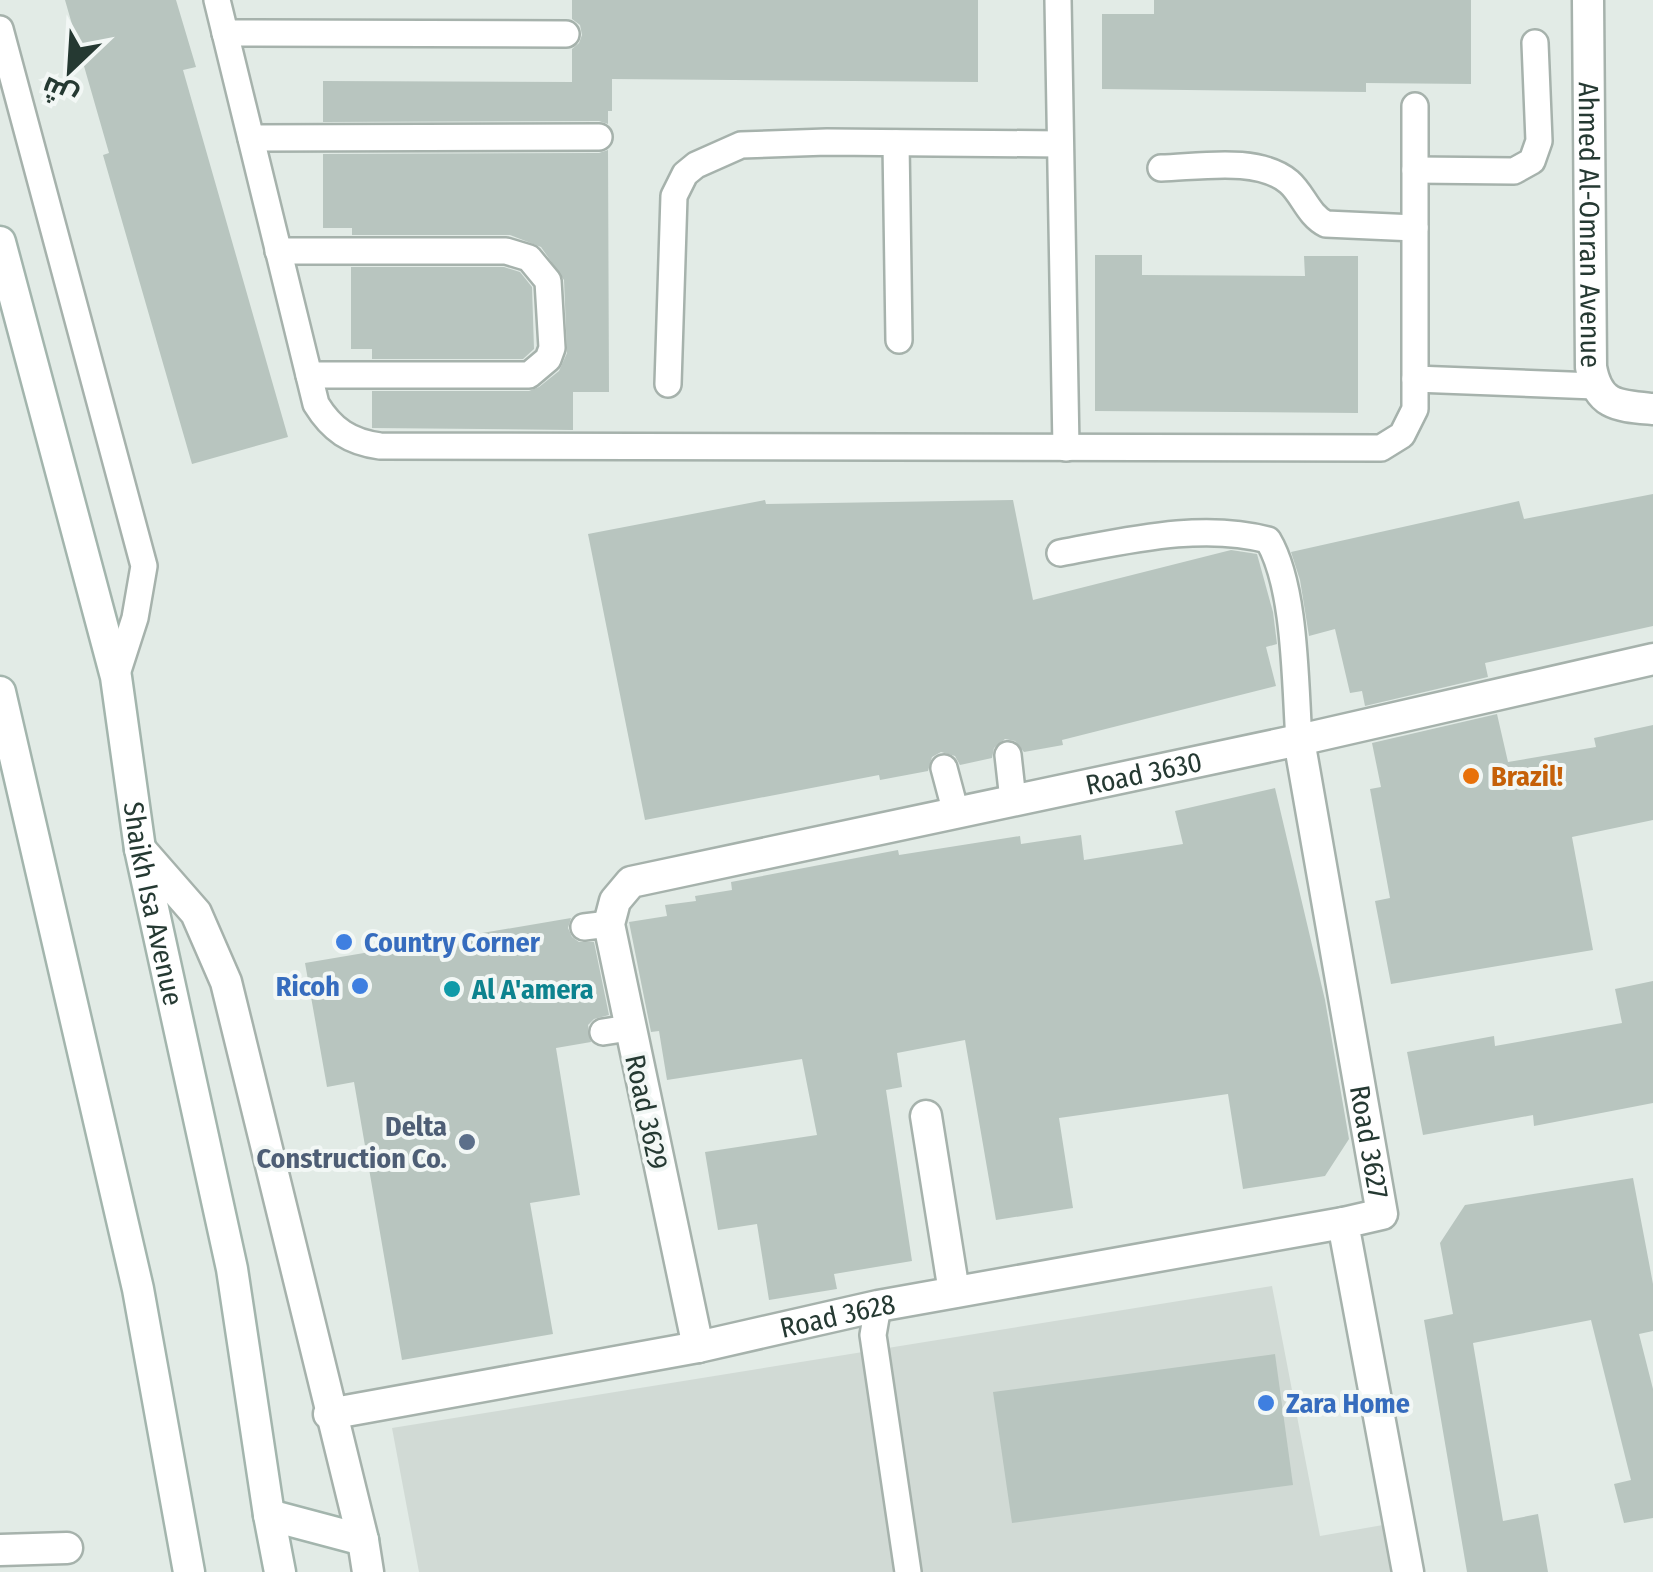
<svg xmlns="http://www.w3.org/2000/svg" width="1653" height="1572" viewBox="0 0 1653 1572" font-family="'Fira Sans Condensed',Cairo,sans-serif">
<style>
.built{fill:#d1dad5}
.building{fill:#b8c5bf}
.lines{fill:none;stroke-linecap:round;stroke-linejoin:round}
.lane-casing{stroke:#a6b2ac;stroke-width:30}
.street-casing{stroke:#a6b2ac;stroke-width:35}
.secondary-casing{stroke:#a3b5ad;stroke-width:35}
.lane{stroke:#fff;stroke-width:25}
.street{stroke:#fff;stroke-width:30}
.secondary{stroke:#fff;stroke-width:30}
.food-dot{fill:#e8710a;stroke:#f2f7f5;stroke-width:4}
.shop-dot{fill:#3f7fe0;stroke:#f2f7f5;stroke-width:4}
.culture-dot{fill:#0f9aa8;stroke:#f2f7f5;stroke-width:4}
.service-dot{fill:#5c6f8a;stroke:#f2f7f5;stroke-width:4}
.labels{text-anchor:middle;stroke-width:8;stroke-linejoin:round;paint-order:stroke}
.street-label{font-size:28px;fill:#253932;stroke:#f2f7f5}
.food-label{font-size:28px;font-weight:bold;fill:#c56008;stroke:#f2f7f5;text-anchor:start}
.shop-label{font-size:28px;font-weight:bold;fill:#366cbe;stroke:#f2f7f5;text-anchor:start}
.culture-label{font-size:28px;font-weight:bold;fill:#0d838f;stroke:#f2f7f5;text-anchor:start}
.service-label{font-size:28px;font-weight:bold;fill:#4e5e75;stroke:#f2f7f5;text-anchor:end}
</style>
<rect width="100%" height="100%" fill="#e2ebe6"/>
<path class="built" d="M1272 1286 1320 1536 1383 1525 1393 1572H419L392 1428Z"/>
<g class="building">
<path d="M65 0H176L196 67 183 70 288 437 192 464 103 155 109 153Z"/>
<path d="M572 0H978V82L612 79V111H608V124L599 121 323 122V81L572 82V49L579 43 582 35 580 25 572 19Z"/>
<path d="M1154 0H1471V84L1366 83V92L1102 89V14H1154Z"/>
<path d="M608 150 609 392H573V430L372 428V391H529L539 387 559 371 567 353 564 280 541 247 510 235H352V228H323V154L599 153Z"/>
<path d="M1095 255H1142V275L1305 276 1304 256H1358V413L1095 411Z"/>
<path d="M351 267H504L520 272 532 287 534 349 523 359H372V349H351Z"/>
<path d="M1653 494V626L1485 663 1488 677 1365 706 1362 691 1350 693 1335 629 1309 636 1300 580 1291 552 1519 501 1524 519Z"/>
<path d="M765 500 766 504 1013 500 1033 600 1231 550 1257 554 1273 612 1277 644 1266 647 1276 686 1062 740 1063 745 1024 752 1015 741 1005 739 994 748 992 758 960 765 955 756 941 752 932 757 928 771 880 780 879 775 645 820 588 534Z"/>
<path d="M1497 714 1508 762 1596 747 1594 738 1653 725V820L1572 837 1593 950 1391 984 1375 901 1390 898 1370 789 1381 787 1372 743Z"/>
<path d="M1275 788 1325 1000 1349 1139 1325 1176 1243 1189 1228 1094 1059 1118 1073 1208 996 1220 965 1040 897 1053 902 1087 886 1090 912 1261 834 1274 837 1289 769 1300 757 1224 718 1230 705 1152 817 1135 802 1059 667 1080 659 1031 651 1032 629 922 667 916 665 905 696 901 695 896 732 890 731 882 898 850 899 855 1020 836 1021 844 1081 835 1084 860 1183 844 1175 811Z"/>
<path d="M571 918 568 928 572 937 579 942H594L609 1015 594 1019 588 1025 591 1042 556 1048 580 1195 530 1203 553 1334 402 1360 354 1082 327 1087 305 963Z"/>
<path d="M1653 981V1103L1534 1126 1533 1115 1423 1135 1407 1052 1494 1036 1495 1046 1622 1023 1615 989Z"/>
<path d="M1633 1178 1653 1284V1331L1639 1334 1653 1389V1518L1624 1523 1614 1484 1631 1480 1591 1320 1473 1343 1503 1521 1538 1514 1548 1572H1467L1424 1320 1453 1314 1440 1243 1465 1205Z"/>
<path d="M1275 1354 1293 1485 1012 1523 993 1392Z"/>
</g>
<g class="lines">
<g class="lane-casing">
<g id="lane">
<path d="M217 0 316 404C332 430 350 442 380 446L1381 448 1402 435 1415 409V106"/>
<path d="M1058 0 1066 448"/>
<path d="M0 29 144 566 135 618 116 677"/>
<path d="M225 33 566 34"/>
<path d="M251 138 599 137"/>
<path d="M896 143 899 340"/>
<path d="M1161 168C1199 167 1258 156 1289 182 1303 194 1308 215 1326 224L1415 228"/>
<path d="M1415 170 1514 171 1532 161 1539 141 1535 43"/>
<path d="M278 251H506L529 258 548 281 552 348 548 359 529 375H309"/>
<path d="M1415 379 1595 386"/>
<path d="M668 384 674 196 685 174 696 165 741 145 827 142 1060 144"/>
<path d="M1060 553C1126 541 1201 522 1268 540 1296 587 1295 685 1299 740"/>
<path d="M1008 755 1013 800"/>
<path d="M944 768 956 813"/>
<path d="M584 927 609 924"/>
<path d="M603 1032 629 1028"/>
<path d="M878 1306 873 1335 908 1572"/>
</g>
</g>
<g class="street-casing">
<g id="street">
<path id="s1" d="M1588 0 1591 367C1598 406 1618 406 1653 409"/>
<path id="s2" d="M1299 740 1382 1214 1343 1223 1408 1572"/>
<path d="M140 849 196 913 226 982 363 1540 368 1572"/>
<path d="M926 1116 954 1292"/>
<path id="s3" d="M698 1347 609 924 615 901 631 882 1299 740 1653 659"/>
<path id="s4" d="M329 1414 698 1347 878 1306 1343 1223"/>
<path d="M0 1550 67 1548"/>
</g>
</g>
<g class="secondary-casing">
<g id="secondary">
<path id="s5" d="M0 242 116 677 140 849 232 1269 269 1515 280 1572"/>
<path d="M0 692 138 1289 189 1572"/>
<path d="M269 1515 363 1540"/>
</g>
</g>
<use href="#lane" class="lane"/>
<use href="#street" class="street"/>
<use href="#secondary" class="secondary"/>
</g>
<circle class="food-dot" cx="1471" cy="776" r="10"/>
<g class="shop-dot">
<circle cx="344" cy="942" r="10"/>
<circle cx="360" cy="986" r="10"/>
<circle cx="1266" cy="1403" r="10"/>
</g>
<circle class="culture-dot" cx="452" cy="989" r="10"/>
<circle class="service-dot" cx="467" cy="1142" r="10"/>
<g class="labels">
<g class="street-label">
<text dy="10" stroke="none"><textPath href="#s1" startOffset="225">Ahmed Al-Omran Avenue</textPath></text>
<text dy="10" stroke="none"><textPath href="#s3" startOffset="1005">Road 3630</textPath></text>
<text dy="10" stroke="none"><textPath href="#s5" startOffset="680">Shaikh Isa Avenue</textPath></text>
<text transform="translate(647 1112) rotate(78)" y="10">Road 3629</text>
<text dy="10" stroke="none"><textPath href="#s2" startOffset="408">Road 3627</textPath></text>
<text dy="10" stroke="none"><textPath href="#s4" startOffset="518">Road 3628</textPath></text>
</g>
<g class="food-label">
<text x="1491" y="786">Brazil!</text>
</g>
<g class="shop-label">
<text x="364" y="952">Country Corner</text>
<text x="340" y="996" text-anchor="end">Ricoh</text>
<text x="1286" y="1413">Zara Home</text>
</g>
<g class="culture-label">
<text x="472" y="999">Al A'amera</text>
</g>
<g class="service-label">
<text x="447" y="1136">Delta<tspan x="447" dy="32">Construction Co.</tspan></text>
</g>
</g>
<g transform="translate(70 70) rotate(205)" stroke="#f2f7f5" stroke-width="8" paint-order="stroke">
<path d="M0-8L18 38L0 25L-18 38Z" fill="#253932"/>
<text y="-15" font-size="28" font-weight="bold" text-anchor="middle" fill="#253932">ش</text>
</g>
</svg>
